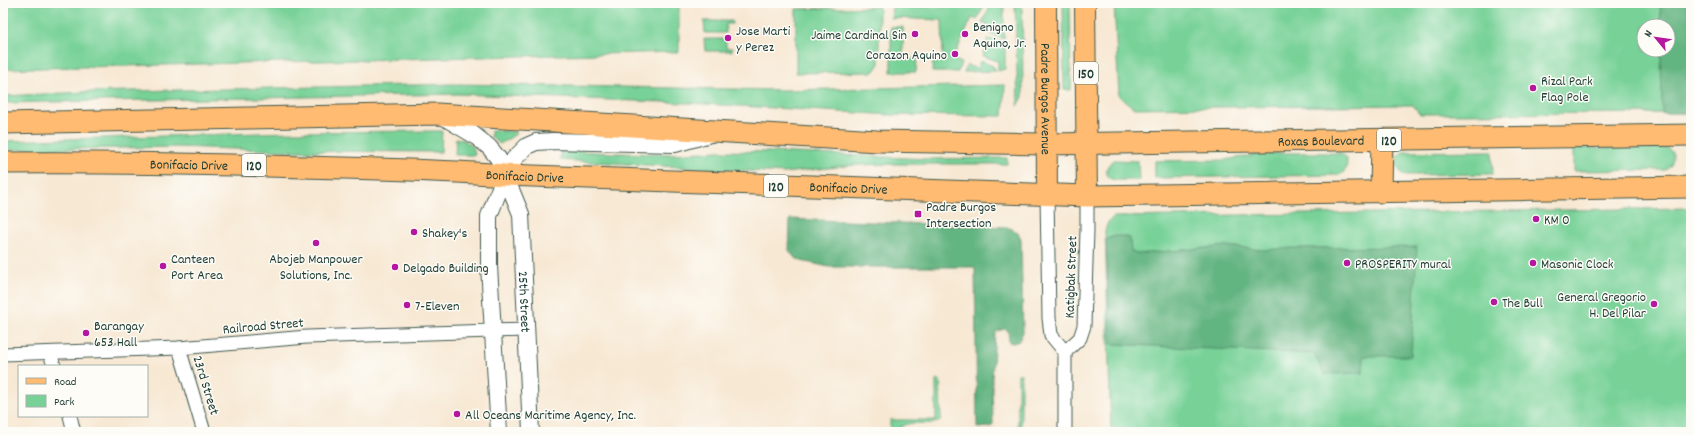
<svg xmlns="http://www.w3.org/2000/svg" width="1694" height="435" viewBox="0 0 1694 435" font-family="Dekko,sans-serif">
<style>
.green{fill:#78d298;stroke:#4c8866;fill-rule:evenodd}
.forest{fill:#62b480;stroke:#40785a}
.lines{fill:none;stroke-linecap:round;stroke-linejoin:round}
.minor-casing{stroke:#3f574c;stroke-width:15}
.tertiary-casing{stroke:#3f574c;stroke-width:18}
.primary-casing{stroke:#3f574c;stroke-width:22}
.trunk-casing{stroke:#3f574c;stroke-width:23}
.minor{stroke:#fff;stroke-width:13}
.tertiary{stroke:#fff;stroke-width:16}
.primary{stroke:#ffbb71;stroke-width:20}
.trunk{stroke:#ffbb71;stroke-width:21}
.poi-dot{fill:#b5179e;stroke:#fdfcf7;stroke-width:1.5}
.labels{text-anchor:middle;stroke-width:3;stroke-linejoin:round;paint-order:stroke}
.shield{fill:#fdfcf7;stroke:#62766e;stroke-width:1}
.shield-label{font-size:13px;font-weight:bold;fill:#1f3d34}
.poi-label{font-size:14px;fill:#1f3d34;stroke:#fdfcf7;text-anchor:start}
.street-label{font-size:14px;fill:#1f3d34;stroke:#fdfcf7}
</style>
<rect width="100%" height="100%" fill="#fdfcf7"/>
<filter id="ink" filterUnits="userSpaceOnUse"><feTurbulence type="fractalNoise" baseFrequency=".025" numOctaves="2"/><feDisplacementMap in="SourceGraphic" scale="8" xChannelSelector="R" yChannelSelector="G"/><feConvolveMatrix kernelMatrix="1 2 1 2 8 2 1 2 1" color-interpolation-filters="sRGB"/></filter>
<filter id="wash" filterUnits="userSpaceOnUse"><feTurbulence type="fractalNoise" baseFrequency=".012" numOctaves="4" result="noise"/><feDisplacementMap in="SourceGraphic" scale="16" xChannelSelector="R" yChannelSelector="G"/><feGaussianBlur stdDeviation="0.9" result="paint"/><feColorMatrix in="noise" values="0 0 0 0 0 0 0 0 0 0 0 0 0 0 0 0 0 1.4 0 .05"/><feComposite in="paint" operator="in"/></filter>
<g filter="url(#wash)">
<rect width="100%" height="100%" fill="#f7e8d3"/>
<g class="green">
<path d="M3 3H679V52L3 69Z"/>
<path d="M1015 3H1022L1023 97 1018 106Z"/>
<path d="M1063 3H1070L1071 90H1064Z"/>
<path d="M1114 3H1691V113L1420 114 1413 105 1134 108 1119 96ZM1644 26H1668V50H1644Z"/>
<path d="M984 6 977 20 972 18 953 59 961 63 958 72H932L933 60H943L942 20 891 18 892 7Z"/>
<path d="M990 6H1004V39L990 34 993 28 982 23Z"/>
<path d="M879 7V64L873 72 796 73V9Z"/>
<path d="M704 21H732V24H726V33H705Z"/>
<path d="M891 27H903V59H917L916 72H891Z"/>
<path d="M704 39H726V48H732V51H705Z"/>
<path d="M988 39 1005 43V69L998 71V61L982 56Z"/>
<path d="M980 61 993 66 996 71 964 72 967 65 977 69Z"/>
<path d="M457 84 784 90 1005 85 1003 116 893 115 687 103 457 94 3 103V96L85 92Z"/>
<path d="M493 130 515 132 516 134 500 144 491 137V131Z"/>
<path d="M442 131 441 152 293 151 177 147 3 150V141L294 132Z"/>
<path d="M456 138 464 140 473 147 475 155H455Z"/>
<path d="M1574 148H1667L1673 153C1673 161 1673 166 1665 170L1574 171Z"/>
<path d="M561 150 610 153 671 154 719 151 774 152 928 159 1007 158V164H895L854 165 784 173 560 160Z"/>
<path d="M1492 151 1493 174 1404 175C1396 168 1392 158 1403 152Z"/>
<path d="M1269 153H1341L1347 158C1347 166 1347 173 1338 175L1155 178V161L1224 160Z"/>
<path d="M1115 160 1138 161 1139 180H1115L1109 178C1104 171 1107 163 1115 160Z"/>
<path d="M1691 208V432H1111L1105 230 1108 222 1114 217Z"/>
<rect x="1018" y="374" width="3" height="58"/>
<path d="M936 379 940 380 941 420 939 422C926 426 904 418 896 432H890V420H936Z"/>
</g>
<g class="forest">
<path d="M1660 3H1691V113H1662L1661 50H1668V26H1661Z"/>
<path d="M790 219 1007 227 1018 232 1021 239 1023 332 1019 341 1013 343 1009 342 1008 331 1005 329 997 331 995 334 992 379 993 424 991 427 977 428 975 267H829L801 261 794 257 789 251Z"/>
<path d="M1115 236H1124L1130 238 1131 251 1136 254 1227 246 1263 250 1293 248 1417 247 1411 356H1364L1363 373 1324 374 1314 354 1111 344 1106 239Z"/>
</g>
</g>
<g filter="url(#ink)">
<g class="lines">
<g class="minor-casing">
<g id="minor">
<path d="M1047 195 1049 318 1051 335 1065 352V432"/>
<path d="M179 348 204 432"/>
<path d="M1065 352 1080 338 1084 326 1087 230V196"/>
<path d="M50 353 54 366"/>
<path d="M3 354 179 348 307 337 525 330"/>
<path d="M70 416 74 432"/>
</g>
</g>
<g class="tertiary-casing">
<g id="tertiary">
<path id="s1" d="M442 116 474 135 489 147 498 158 521 214 531 432"/>
<path d="M499 432 489 266V216L505 175 514 159 527 146 536 142 553 141 675 144 710 134"/>
</g>
</g>
<g class="primary-casing">
<g id="primary">
<path id="s2" d="M1046 3 1047 195"/>
<path d="M1085 3 1087 196"/>
</g>
</g>
<g class="trunk-casing">
<g id="trunk">
<path id="s3" d="M3 123 437 114 877 141 1046 144 1691 135"/>
<path id="s4" d="M3 163C104 162 205 164 305 167 372 169 438 170 505 175L1087 196 1691 187"/>
<path d="M1381 192 1382 140"/>
</g>
</g>
<use href="#minor" class="minor"/>
<use href="#tertiary" class="tertiary"/>
<use href="#primary" class="primary"/>
<use href="#trunk" class="trunk"/>
</g>
</g>
<g class="poi-dot">
<circle cx="915" cy="34" r="4"/>
<circle cx="965" cy="34" r="4"/>
<circle cx="728" cy="38" r="4"/>
<circle cx="955" cy="54" r="4"/>
<circle cx="1533" cy="88" r="4"/>
<rect x="914" y="210" width="8" height="8" rx="2"/>
<circle cx="1536" cy="219" r="4"/>
<circle cx="414" cy="232" r="4"/>
<circle cx="316" cy="243" r="4"/>
<circle cx="1347" cy="263" r="4"/>
<circle cx="1533" cy="263" r="4"/>
<circle cx="163" cy="266" r="4"/>
<circle cx="395" cy="267" r="4"/>
<circle cx="1494" cy="302" r="4"/>
<circle cx="1654" cy="304" r="4"/>
<circle cx="407" cy="305" r="4"/>
<circle cx="86" cy="333" r="4"/>
<circle cx="457" cy="414" r="4"/>
</g>
<g class="labels">
<g class="shield">
<rect x="1074" y="62" width="24" height="22" rx="3"/>
<rect x="1377" y="129" width="24" height="22" rx="3"/>
<rect x="242" y="154" width="24" height="22" rx="3"/>
<rect x="764" y="175" width="24" height="22" rx="3"/>
</g>
<g class="shield-label">
<text x="1086" y="78">150</text>
<text x="1389" y="145">120</text>
<text x="254" y="170">120</text>
<text x="776" y="191">120</text>
</g>
<g class="poi-label">
<text x="973" y="31">Benigno<tspan x="973" dy="16">Aquino, Jr.</tspan></text>
<text x="736" y="35">Jose Marti<tspan x="736" dy="16">y Perez</tspan></text>
<text x="907" y="39" text-anchor="end">Jaime Cardinal Sin</text>
<text x="947" y="59" text-anchor="end">Corazon Aquino</text>
<text x="1541" y="85">Rizal Park<tspan x="1541" dy="16">Flag Pole</tspan></text>
<text x="926" y="211">Padre Burgos<tspan x="926" dy="16">Intersection</tspan></text>
<text x="1544" y="224">KM 0</text>
<text x="422" y="237">Shakey's</text>
<text x="171" y="263">Canteen<tspan x="171" dy="16">Port Area</tspan></text>
<text x="316" y="263" text-anchor="middle">Abojeb Manpower<tspan x="316" dy="16">Solutions, Inc.</tspan></text>
<text x="1355" y="268">PROSPERITY mural</text>
<text x="1541" y="268">Masonic Clock</text>
<text x="403" y="272">Delgado Building</text>
<text x="1646" y="301" text-anchor="end">General Gregorio<tspan x="1646" dy="16">H. Del Pilar</tspan></text>
<text x="1502" y="307">The Bull</text>
<text x="415" y="310">7-Eleven</text>
<text x="94" y="330">Barangay<tspan x="94" dy="16">653 Hall</tspan></text>
<text x="465" y="419">All Oceans Maritime Agency, Inc.</text>
</g>
<g class="street-label">
<text dy="5" stroke="none"><textPath href="#s2" startOffset="96">Padre Burgos Avenue</textPath></text>
<text dy="5" stroke="none"><textPath href="#s3" startOffset="1319">Roxas Boulevard</textPath></text>
<text dy="5" stroke="none"><textPath href="#s4" startOffset="186">Bonifacio Drive</textPath></text>
<text dy="5" stroke="none"><textPath href="#s4" startOffset="522">Bonifacio Drive</textPath></text>
<text dy="5" stroke="none"><textPath href="#s4" startOffset="846">Bonifacio Drive</textPath></text>
<text transform="translate(1070 277) rotate(-88)" y="5">Katigbak Street</text>
<text dy="5" stroke="none"><textPath href="#s1" startOffset="219">25th Street</textPath></text>
<text transform="translate(263 325) rotate(-5)" y="5">Railroad Street</text>
<text transform="translate(207 385) rotate(73)" y="5">23rd Street</text>
</g>
</g>
<rect width="1694" height="435" fill="none" stroke="#fdfcf7" stroke-width="16"/>
<rect x="18" y="365" width="130" height="52" fill="#fdfcf7" stroke="#a4b0a9"/>
<rect x="26" y="378" width="20" height="6" fill="#ffbb71" stroke="#a4b0a9"/>
<text x="54" y="385" font-size="12" fill="#1f3d34">Road</text>
<rect x="26" y="395" width="20" height="12" fill="#78d298" stroke="#a4b0a9"/>
<text x="54" y="405" font-size="12" fill="#1f3d34">Park</text>
<g transform="translate(1656 38) rotate(299)"><circle r="19" fill="#fdfcf7" stroke="#a4b0a9"/>
<path d="M0-3L7 15L0 10L-7 15Z" fill="#b5179e"/>
<text y="-6" font-size="11" font-weight="bold" text-anchor="middle" fill="#1f3d34">N</text>
</g>
</svg>
